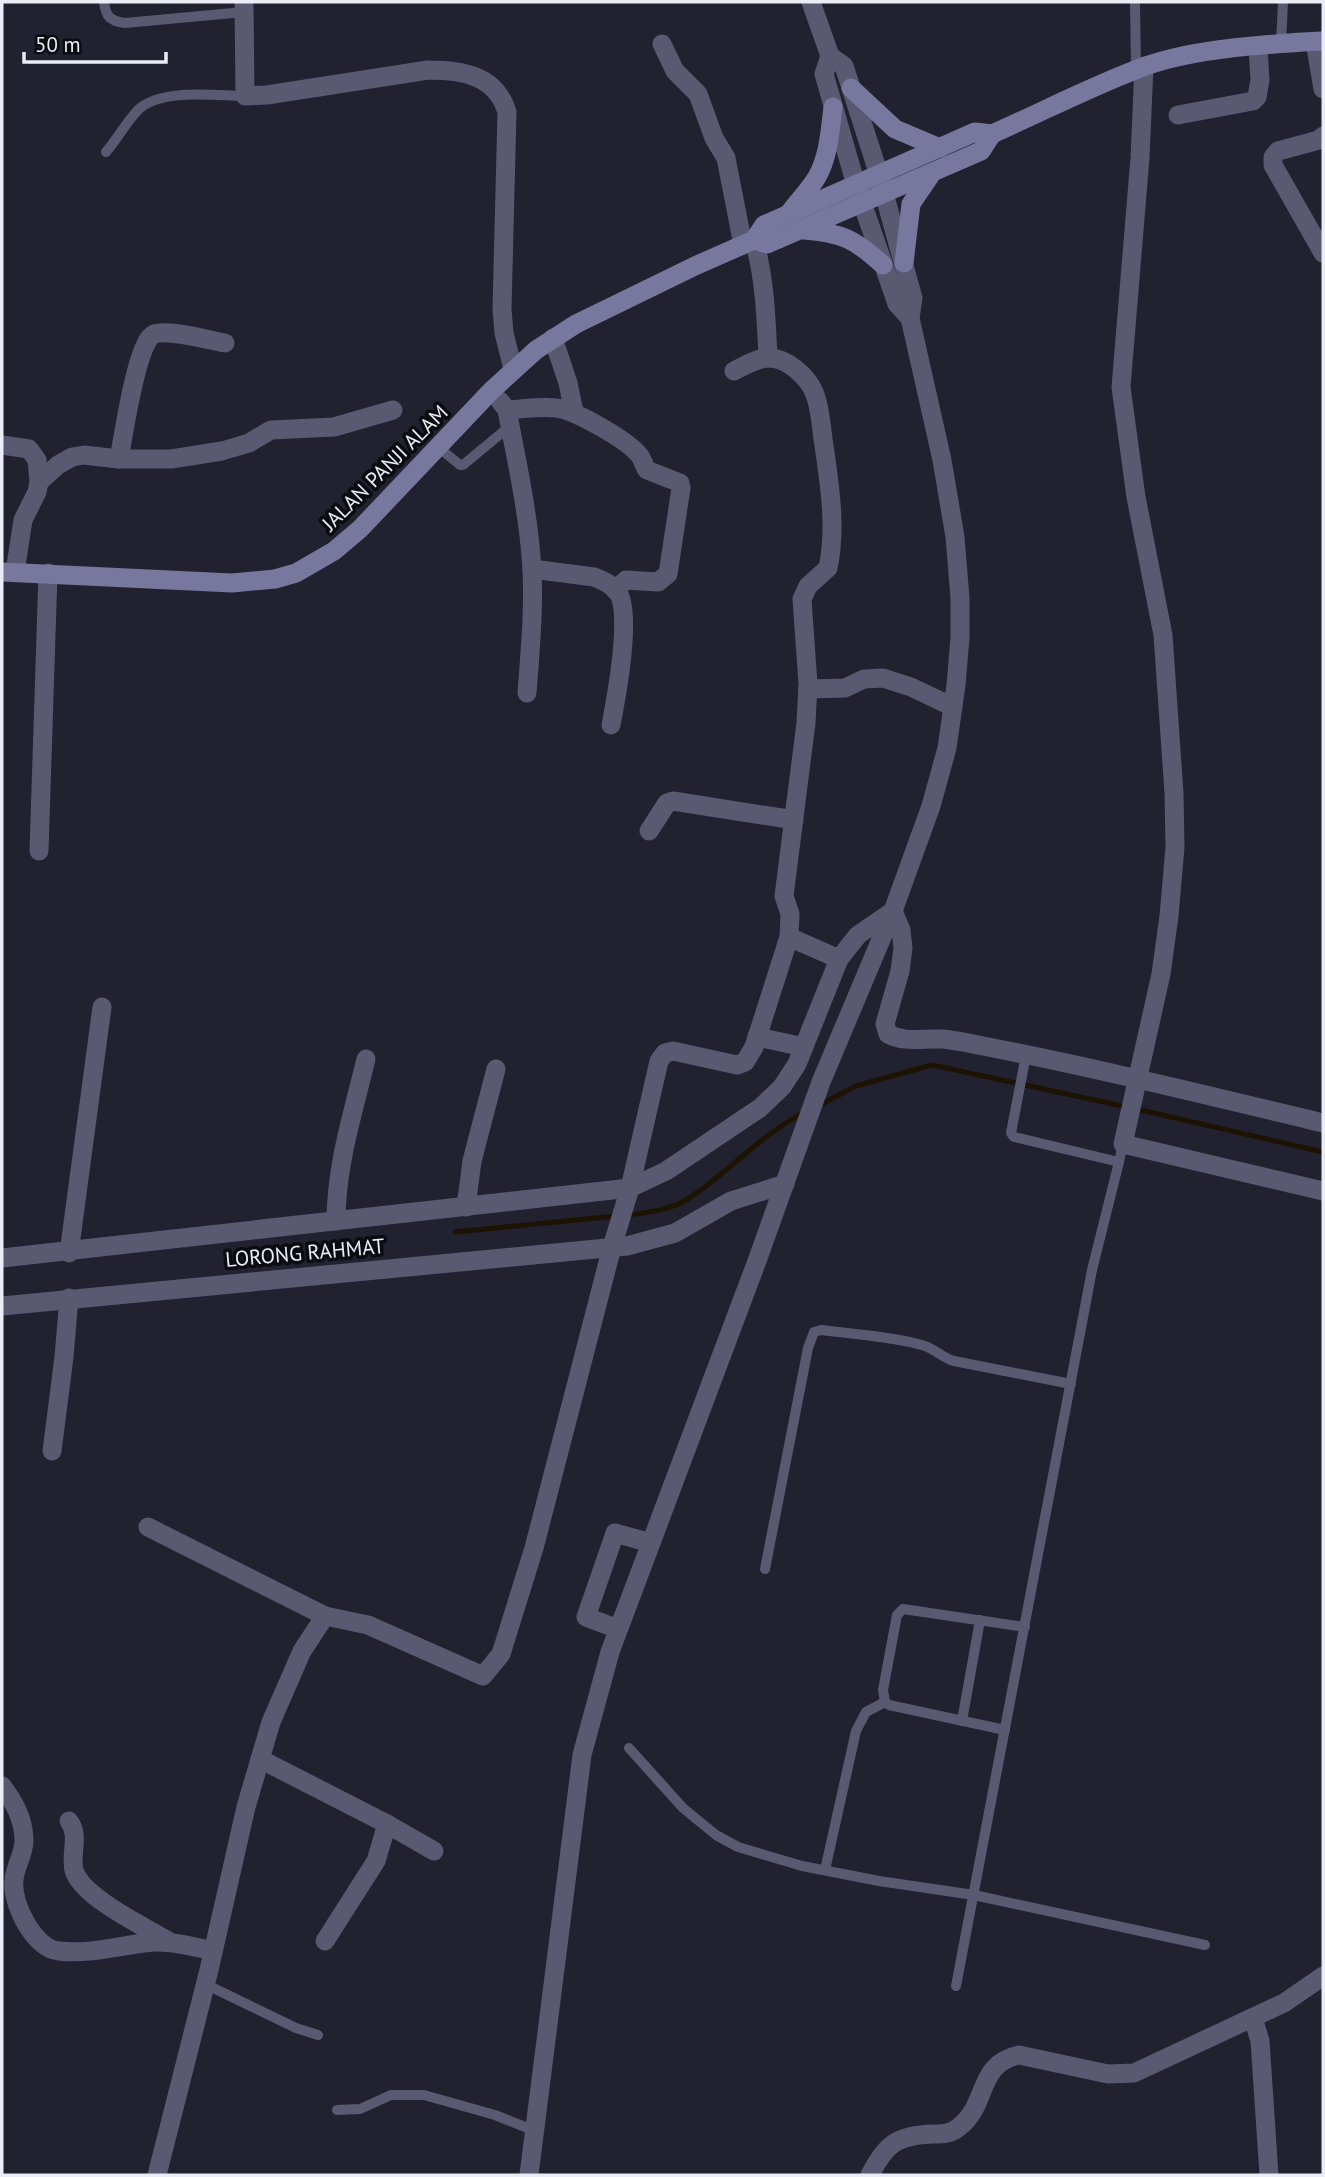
<svg xmlns="http://www.w3.org/2000/svg" width="1325" height="2177" viewBox="0 0 1325 2177" font-family="'PT Sans',sans-serif">
<style>
.lines{fill:none;stroke-linecap:round;stroke-linejoin:round}
.stream{stroke:#1c1302;stroke-width:5}
.service{stroke:#595971;stroke-width:10}
.minor{stroke:#595971;stroke-width:19}
.tertiary{stroke:#595971;stroke-width:19}
.secondary{stroke:#78779e;stroke-width:19}
.labels{text-anchor:middle;stroke-width:7;stroke-linejoin:round;paint-order:stroke}
.street-label{font-size:21px;fill:#ececf6;stroke:#0b0b12}
</style>
<rect width="100%" height="100%" fill="#21212f"/>
<g class="lines">
<g class="stream">
<path d="M820 1105 856 1086 932 1065 1127 1107"/>
<path d="M1136 1109 1323 1152"/>
<path d="M626 1215C646 1213 670 1210 688 1199 729 1172 759 1136 805 1112"/>
<path d="M455 1232 616 1216"/>
</g>
<g class="service">
<path d="M104 2C106 17 110 21 125 23L244 12"/>
<path d="M1135 2 1136 70"/>
<path d="M1281 44 1283 2"/>
<path d="M106 152C117 139 127 121 139 109 163 88 215 96 245 96"/>
<path d="M438 447 460 465H463L510 426"/>
<path d="M1026 1055 1011 1133 1014 1137 1119 1162 1123 1144"/>
<path d="M765 1569 808 1348 814 1332 821 1330C851 1334 898 1337 925 1346 936 1350 943 1358 954 1361L1071 1384"/>
<path d="M962 1721 980 1620"/>
<path d="M1005 1730 889 1705 885 1702 883 1690 897 1615 903 1609 1025 1627"/>
<path d="M629 1748 683 1808 716 1835 738 1847 802 1866 879 1881 974 1895 1205 1945"/>
<path d="M825 1870 856 1731 866 1712 885 1702"/>
<path d="M205 1984 296 2028 318 2035"/>
<path d="M956 1986 1092 1270 1119 1162"/>
<path d="M337 2110 360 2109 391 2095H424L495 2115 535 2131"/>
</g>
<g class="minor">
<path d="M244 2 245 96 267 95 428 70C462 70 496 75 507 112L502 309 504 333 513 369"/>
<path d="M1315 42 1323 89"/>
<path d="M662 44 675 71 698 94 714 138 726 158 743 245"/>
<path d="M1144 66 1140 158 1121 387 1136 497 1163 635 1174 793 1175 847 1169 916 1161 974 1123 1144 1323 1191"/>
<path d="M1178 115 1253 101 1257 97 1260 80 1258 47"/>
<path d="M1323 136 1319 140 1278 151 1273 157V165L1323 253"/>
<path d="M754 240C765 279 766 317 768 358"/>
<path d="M553 338 568 383 574 412"/>
<path d="M500 401 507 410C517 463 529 516 532 570 534 611 530 652 527 693"/>
<path d="M507 410C523 409 541 406 556 408 575 410 629 441 640 456 643 460 644 466 647 470L680 483 681 488 668 574 658 582 626 580 615 590"/>
<path d="M2 445 29 449 37 460 39 482 37 492 23 520 15 572"/>
<path d="M119 459C123 439 137 340 154 334 169 329 208 340 225 343"/>
<path d="M39 482 58 465 72 457 84 455 119 459H171L222 451 249 443 271 430 334 427 393 410"/>
<path d="M532 569 594 577C602 580 611 584 617 591 633 610 616 699 611 725"/>
<path d="M808 689 845 688 864 679 883 678 911 687 953 707"/>
<path d="M649 831 667 803 673 801 794 820"/>
<path d="M39 851 48 573"/>
<path d="M789 937 839 959"/>
<path d="M757 1037 804 1047"/>
<path d="M466 1207 472 1161 496 1069"/>
<path d="M336 1221C336 1166 353 1113 366 1059"/>
<path d="M69 1253 102 1007"/>
<path d="M2 1258 630 1188 666 1171 760 1108 782 1087 797 1064 839 959 858 935 893 911 901 930 903 948 900 971 885 1024 888 1034C905 1043 923 1038 941 1039 955 1040 969 1043 983 1046 1097 1068 1210 1096 1323 1123"/>
<path d="M2 1306 627 1246 675 1233 731 1201 785 1184"/>
<path d="M52 1451 64 1357 69 1298"/>
<path d="M148 1527 325 1616"/>
<path d="M618 1629 586 1617 615 1533 651 1543"/>
<path d="M260 1759 387 1824 376 1861 325 1941"/>
<path d="M2 1786C14 1802 23 1817 24 1839 25 1853 15 1866 14 1880 11 1903 34 1949 59 1951 91 1955 123 1944 155 1942 174 1941 194 1947 213 1951"/>
<path d="M69 1821C80 1836 70 1853 74 1870 81 1897 147 1928 170 1942"/>
<path d="M387 1824 434 1851"/>
<path d="M1253 2018 1260 2041 1269 2175"/>
<path d="M157 2175 209 1970 246 1807 271 1722 302 1651 325 1616 368 1625 483 1676 501 1654 534 1548 612 1247 630 1188 659 1061 665 1053 673 1051 737 1065 745 1062 754 1047 789 937 790 914 784 896 806 723 808 684 802 599 808 586 828 568C837 526 829 481 823 439 821 424 820 406 814 392 807 376 787 358 769 358 757 358 744 366 734 371"/>
<path d="M870 2175C886 2143 898 2135 934 2134 943 2134 951 2134 959 2127 989 2104 976 2064 1019 2055L1108 2074 1134 2073 1284 2003 1323 1976"/>
</g>
<g class="tertiary">
<path d="M830 56 824 74 856 185 897 304 910 318"/>
<path d="M529 2175 582 1755 610 1652 757 1261 821 1082 893 911 931 806 947 748 956 685 960 638V598L955 537 942 460 910 318 913 298 879 175 844 66 830 56 811 2"/>
</g>
<g class="secondary">
<path d="M851 88 895 129 940 148"/>
<path d="M790 212C799 200 810 189 817 177 829 156 830 130 833 107"/>
<path d="M804 230C842 233 855 239 883 265"/>
<path d="M754 240 767 244 981 151 992 134"/>
<path d="M904 263 911 204 930 176"/>
<path d="M2 572 232 583 275 579 296 573 334 551 360 529 491 391 536 350 576 324 697 265 754 240 764 225 975 132 992 134C1042 112 1092 86 1143 67 1194 48 1269 44 1323 41"/>
</g>
</g>
<g class="labels">
<g class="street-label">
<text transform="translate(385 468) rotate(-45)" y="7">JALAN PANJI ALAM</text>
<text transform="translate(305 1253) rotate(-5)" y="7">LORONG RAHMAT</text>
</g>
</g>
<rect width="1325" height="2177" fill="none" stroke="#ececf6" stroke-width="7"/>
<path d="M24 52v10h142v-10" fill="none" stroke="#ececf6" stroke-width="3.5"/>
<text x="35" y="52" font-size="21" fill="#ececf6" stroke="#0b0b12" stroke-width="5" paint-order="stroke">50 m</text>
</svg>
